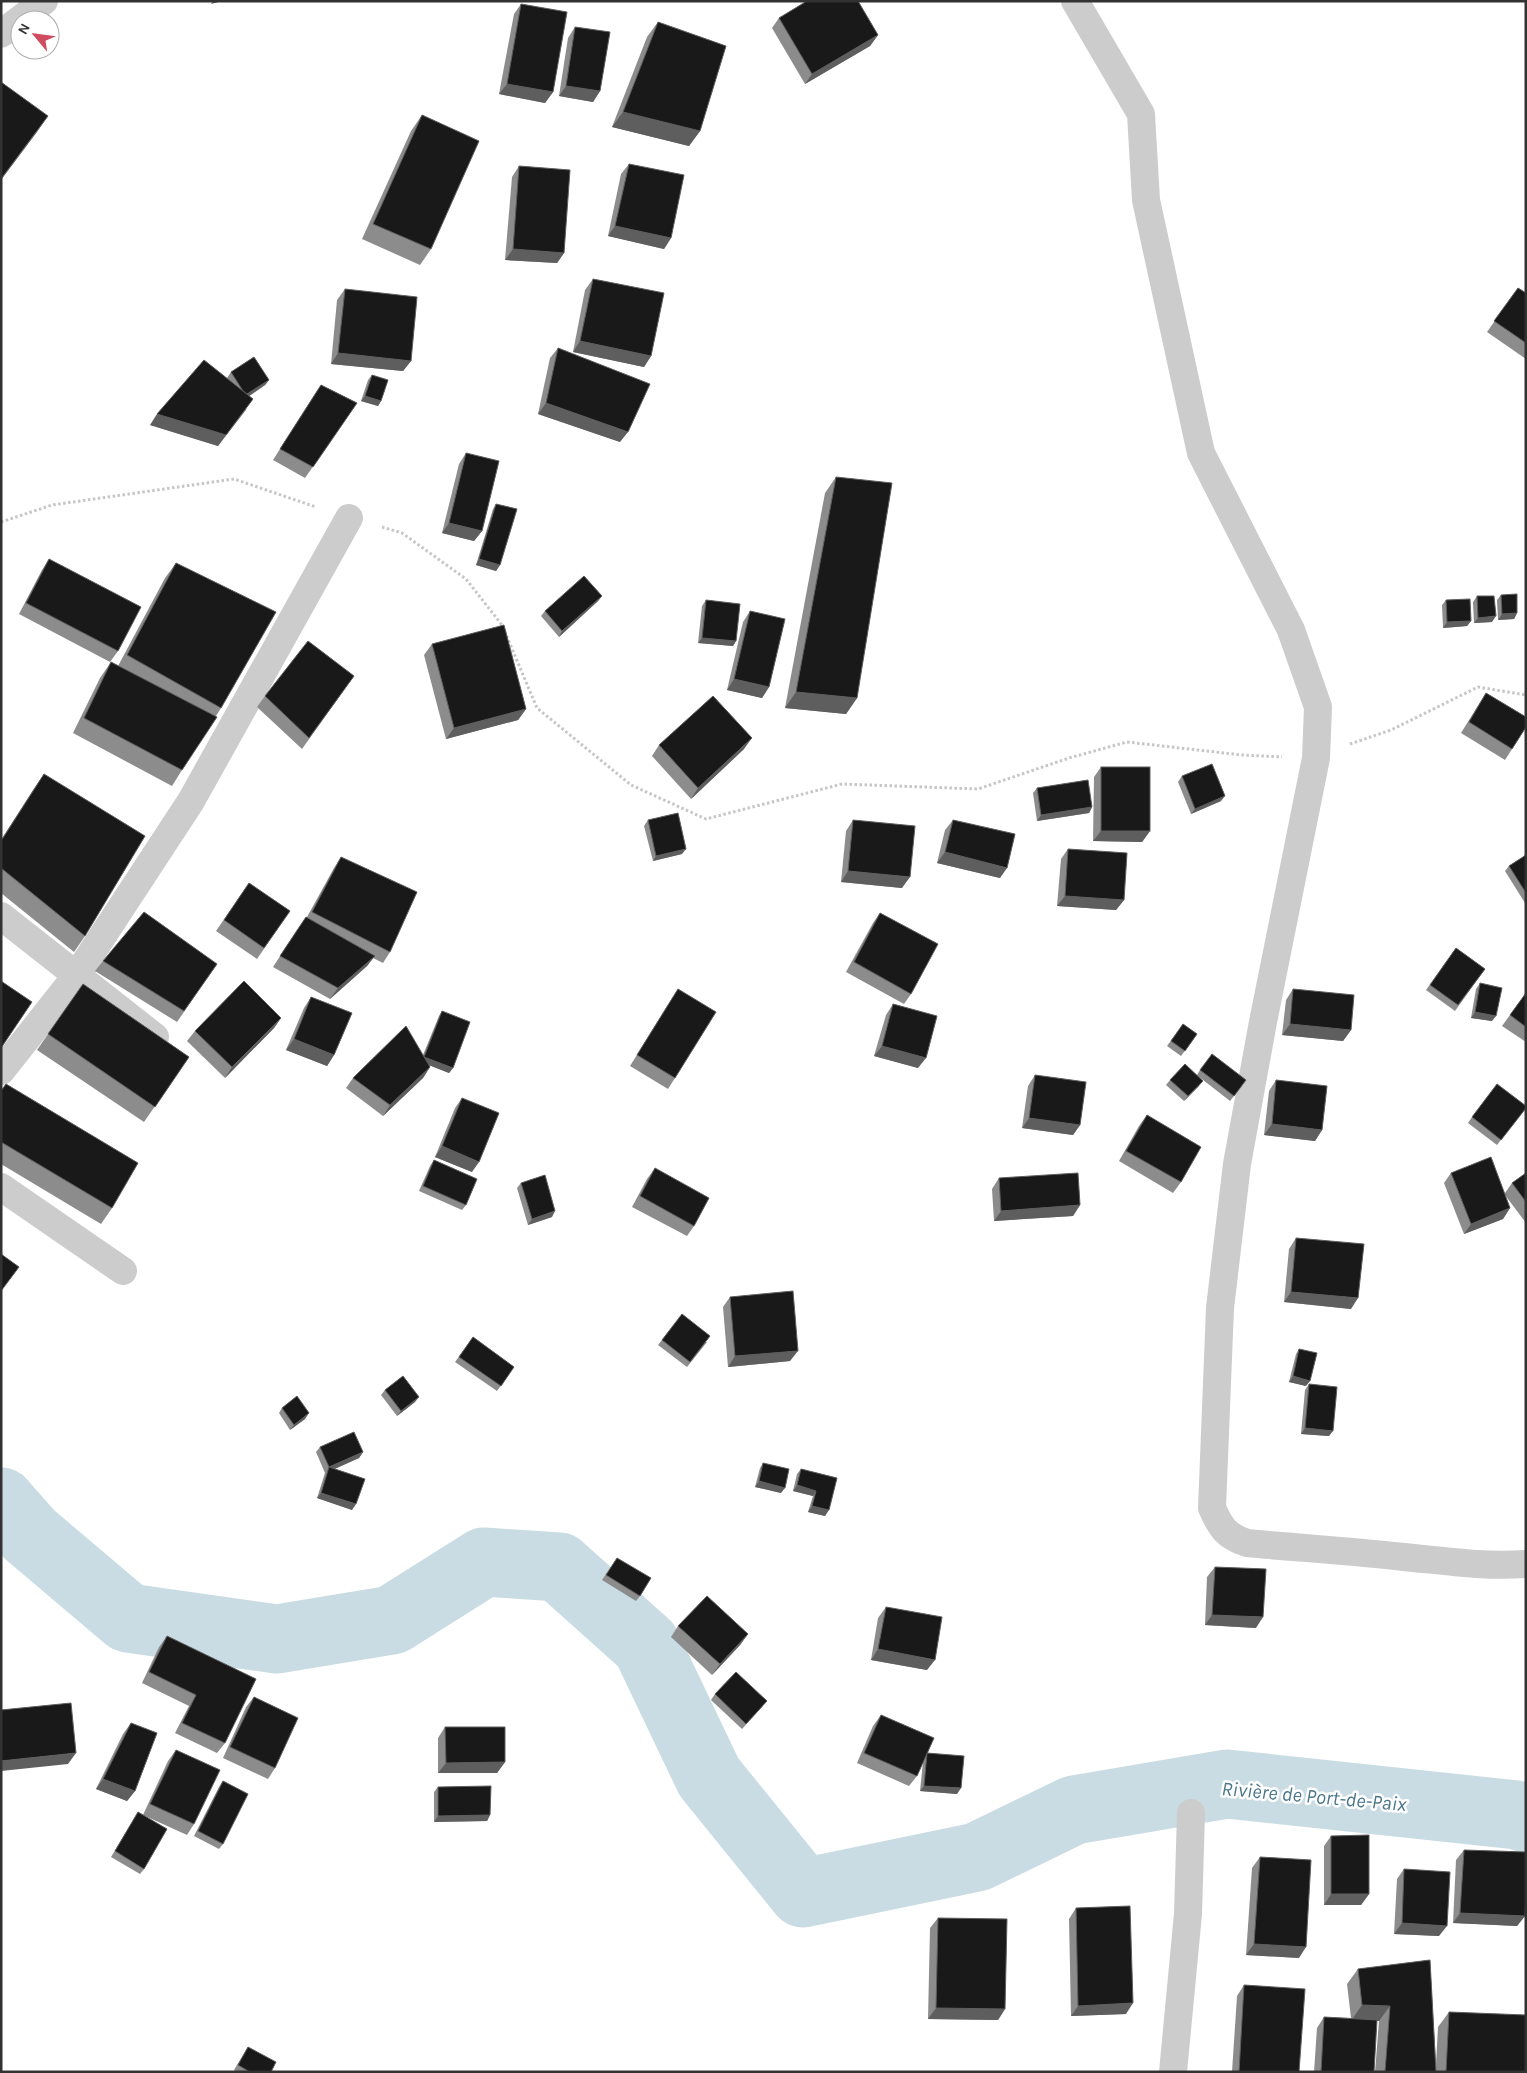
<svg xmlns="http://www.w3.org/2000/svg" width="1527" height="2073" viewBox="0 0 1527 2073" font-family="Karla,sans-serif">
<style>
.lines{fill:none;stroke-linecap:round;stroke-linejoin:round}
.river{stroke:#c9dce3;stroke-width:69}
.path{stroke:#c6c6c6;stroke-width:3;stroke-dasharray:2.5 2.5;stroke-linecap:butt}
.minor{stroke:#ccc;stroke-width:28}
.wall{fill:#8c8c8c}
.shaded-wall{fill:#5e5e5e}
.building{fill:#191919;stroke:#5e5e5e}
.labels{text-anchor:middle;stroke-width:5;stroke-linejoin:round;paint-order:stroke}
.water-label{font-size:20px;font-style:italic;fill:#49768b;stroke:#fff}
</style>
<rect width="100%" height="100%" fill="#fff"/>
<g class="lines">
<path class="river" d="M1 1502 30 1535 128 1618 277 1639 392 1620 484 1562 559 1567 646 1645 709 1777 803 1893 977 1857 1074 1810 1227 1784 1517 1815 1526 1818"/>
<g class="path">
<path d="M1 522 52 505 234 479 316 507"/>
<path d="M382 527 402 533 466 579 502 625 537 708 631 785 706 819 842 784 978 789 1069 758 1127 742 1242 755 1282 757"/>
<path d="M1350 744 1391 730 1478 687 1526 695"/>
</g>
<g class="minor">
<path d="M1075 1 1141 114 1146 200 1201 453 1291 630 1318 707 1316 758 1263 1022 1237 1164 1220 1308 1212 1508C1221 1528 1226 1536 1247 1543 1299 1548 1352 1551 1404 1557 1445 1561 1484 1567 1526 1564"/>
<path d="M1 34 44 1"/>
<path d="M1 916 155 1037"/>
<path d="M1 1071 77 975 191 801 349 518"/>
<path d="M1 1187 123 1271"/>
<path d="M1173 2072 1188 1914 1191 1813"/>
</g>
</g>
<g class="wall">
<path d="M521 4 553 92 545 103 499 94 514 14Z"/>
<path d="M779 18 878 35 870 46 805 84 772 28Z"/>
<path d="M658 22 700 131 689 146 612 127 647 37Z"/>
<path d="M575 27 600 91 593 102 559 96 568 38Z"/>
<path d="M422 115 431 249 420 265 362 239 411 131Z"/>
<path d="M629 164 671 238 664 249 608 236 621 174Z"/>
<path d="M519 166 564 253 557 263 505 260 512 177Z"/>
<path d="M593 279 651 356 644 367 573 352 585 290Z"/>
<path d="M1518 288 1526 293V359L1487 332Z"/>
<path d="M345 289 411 361 403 371 331 364 337 300Z"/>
<path d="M558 348 620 442 538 414 550 358Z"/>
<path d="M231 372 269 380 265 385 249 396 246 410 218 446 150 425 228 379 227 378Z"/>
<path d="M372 375 381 401 378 406 361 401 368 380Z"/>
<path d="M321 385 357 403 305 478 273 460Z"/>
<path d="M466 453 482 531 474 541 442 533 459 464Z"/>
<path d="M836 477 857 698 846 714 785 708 825 493Z"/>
<path d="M496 504 500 565 496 571 476 565 493 509Z"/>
<path d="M49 559 118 651 110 662 19 614 42 570Z"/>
<path d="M176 563 221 708 182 770 172 786 73 733 100 678 111 662 118 666 165 578Z"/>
<path d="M1501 595 1517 613 1514 619 1498 620 1497 600Z"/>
<path d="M602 596 598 601 559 637 541 616 545 611Z"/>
<path d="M1477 596 1492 622 1474 623 1473 602Z"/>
<path d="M706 600 736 641 733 646 698 643 702 606Z"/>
<path d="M1446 600 1471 621 1467 626 1443 628 1442 605Z"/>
<path d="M750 611 769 687 762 698 727 690 743 622Z"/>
<path d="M432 644 526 709 518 720 446 739 424 655Z"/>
<path d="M354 676 302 749 257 707 265 696Z"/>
<path d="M1486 693 1512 749 1505 760 1461 733 1479 704Z"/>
<path d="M659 745 744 749 691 799 652 756Z"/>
<path d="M1101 767 1150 831 1142 842 1093 841 1094 777Z"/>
<path d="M44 774 85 936 74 952 1 893V840L33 790Z"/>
<path d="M1182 776 1221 801 1191 814 1178 782Z"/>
<path d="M1037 788 1092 807 1089 813 1037 821 1033 793Z"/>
<path d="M648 820 682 854 653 861 644 826Z"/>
<path d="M853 820 902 888 841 882 846 831Z"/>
<path d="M953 820 1000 878 937 863 945 830Z"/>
<path d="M1068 849 1124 900 1116 910 1057 906 1061 859Z"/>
<path d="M1526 855V902L1525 903 1505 871 1509 866Z"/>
<path d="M341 857 390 952 383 963 373 958 367 966 330 999 273 967 299 927 306 917H307L334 868Z"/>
<path d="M249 883 290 911 257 959 216 931Z"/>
<path d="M880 913 911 994 904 1004 846 972 873 923Z"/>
<path d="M1456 948 1485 969 1455 1011 1426 990Z"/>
<path d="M103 961 217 964 177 1022 95 971Z"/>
<path d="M1480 983 1492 1021 1471 1018 1476 989Z"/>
<path d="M83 984 189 1057 144 1122 37 1050Z"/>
<path d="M678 989 675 1078 668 1089 630 1066Z"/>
<path d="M1293 989 1351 1030 1343 1041 1282 1035 1286 1000Z"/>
<path d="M1526 993V1042L1502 1026Z"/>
<path d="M311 997 334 1055 327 1066 286 1050 304 1008Z"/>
<path d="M893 1004 918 1068 874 1056 886 1015Z"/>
<path d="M442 1011 453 1068 449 1073 429 1065 430 1067 423 1078 383 1116 346 1088 353 1078 423 1055 439 1016Z"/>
<path d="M281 1018 274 1028 225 1078 187 1041 195 1031Z"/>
<path d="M1183 1024 1197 1034 1181 1056 1167 1046Z"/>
<path d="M1200 1070 1242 1086 1230 1101 1198 1076 1199 1086 1184 1101 1166 1085 1170 1080 1197 1075Z"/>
<path d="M1035 1075 1080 1125 1073 1135 1022 1128 1028 1086Z"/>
<path d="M1276 1080 1322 1130 1315 1141 1264 1135 1269 1091Z"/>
<path d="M6 1084 112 1208 101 1224 1 1164V1090Z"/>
<path d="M462 1098 472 1172 435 1157 455 1108Z"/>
<path d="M1526 1106 1497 1145 1468 1123 1472 1117Z"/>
<path d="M1147 1115 1181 1182 1173 1193 1119 1161 1139 1126Z"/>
<path d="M434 1160 466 1205 462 1210 419 1191 430 1166Z"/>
<path d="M655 1168 694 1226 687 1236 632 1207 647 1179Z"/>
<path d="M1451 1173 1505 1193 1512 1183 1526 1173V1223L1505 1195 1510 1208 1503 1219 1464 1234 1444 1183Z"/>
<path d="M999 1178 1080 1205 1073 1216 994 1221 992 1189Z"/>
<path d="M521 1183 552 1217 528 1225 517 1188Z"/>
<path d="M1296 1238 1351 1309 1284 1302 1289 1249Z"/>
<path d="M730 1297 790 1361 728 1367 723 1307Z"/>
<path d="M473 1337 514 1367 497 1391 455 1362Z"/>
<path d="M662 1340 707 1342 687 1367 658 1345Z"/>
<path d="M1299 1349 1306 1386 1289 1382 1296 1354Z"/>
<path d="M1309 1384 1329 1436 1301 1434 1305 1390Z"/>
<path d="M385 1390 415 1402 397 1416 381 1395Z"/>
<path d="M282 1408 305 1419 290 1430 279 1413Z"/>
<path d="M320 1447 363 1452 359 1458 334 1469 352 1510 317 1498 325 1473 316 1452Z"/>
<path d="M763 1463 781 1493 755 1487 760 1468Z"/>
<path d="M801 1469 837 1478 825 1516 808 1512 813 1496 793 1491 797 1474Z"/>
<path d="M617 1558 640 1596 636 1601 602 1580Z"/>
<path d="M1215 1567 1256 1628 1205 1625 1207 1577Z"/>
<path d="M886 1607 927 1670 871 1660 878 1618Z"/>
<path d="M678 1626 748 1634 740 1645 712 1675 671 1637Z"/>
<path d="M167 1636 225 1743 217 1753 175 1733 189 1706 142 1683 159 1647Z"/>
<path d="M715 1694 763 1706 742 1729 711 1700Z"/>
<path d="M254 1697 275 1768 268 1779 223 1758 246 1707Z"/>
<path d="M881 1715 927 1753 957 1794 920 1791 923 1762 917 1776 909 1786 857 1763 873 1726Z"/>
<path d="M131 1723 135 1791 127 1801 96 1789 123 1734Z"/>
<path d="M445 1727 505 1762 497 1773H438V1738Z"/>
<path d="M176 1750 194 1824 187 1835 143 1815 168 1761Z"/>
<path d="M223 1781V1844L219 1849 194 1836 219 1787Z"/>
<path d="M438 1787 490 1815 487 1821 434 1822V1792Z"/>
<path d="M138 1812 144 1869 140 1874 111 1857Z"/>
<path d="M1331 1836 1369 1894 1361 1905H1324V1846Z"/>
<path d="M1464 1850 1525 1916 1517 1926 1453 1923 1456 1860Z"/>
<path d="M1260 1857 1299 1958 1246 1955 1252 1868Z"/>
<path d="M1404 1869 1439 1936 1394 1934 1397 1879Z"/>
<path d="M1076 1908 1126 2014 1071 2016 1069 1919Z"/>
<path d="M938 1918 1005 2009 998 2020 928 2019 930 1928Z"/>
<path d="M1430 1960 1436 2064 1438 2027 1449 2012 1526 2072H1375L1379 2021H1376L1374 2072H1314L1317 2028 1324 2017 1351 2018 1347 1984 1358 1969Z"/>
<path d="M1244 1985 1299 2072H1232L1237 1996Z"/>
<path d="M248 2047 271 2072H236L234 2070Z"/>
</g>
<g class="shaded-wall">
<path d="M213 1H222L211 4Z"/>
<path d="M878 35 870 46 805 84 812 74Z"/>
<path d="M507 84 553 92 545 103 499 94Z"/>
<path d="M566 86 600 91 593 102 559 96Z"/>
<path d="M623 112 700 131 689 146 612 127Z"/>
<path d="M48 116 37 132 1 180V179Z"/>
<path d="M615 226 671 238 664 249 608 236Z"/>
<path d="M513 249 564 253 557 263 505 260Z"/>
<path d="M580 341 651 356 644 367 573 352Z"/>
<path d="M338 353 411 361 403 371 331 364Z"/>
<path d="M269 380 265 385 242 401 246 395Z"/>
<path d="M365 396 381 401 378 406 361 401Z"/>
<path d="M253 399 218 446 150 425 157 414Z"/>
<path d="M546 403 628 432 620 442 538 414Z"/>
<path d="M449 523 482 531 474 541 442 533Z"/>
<path d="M479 559 500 565 496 571 476 565Z"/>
<path d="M602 596 598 601 559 637 562 631Z"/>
<path d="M1517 613 1514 619 1498 620 1502 614Z"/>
<path d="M1496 616 1492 622 1474 623 1478 618Z"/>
<path d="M1471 621 1467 626 1443 628 1447 622Z"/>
<path d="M702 638 736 641 733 646 698 643Z"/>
<path d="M734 679 769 687 762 698 727 690Z"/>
<path d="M796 692 857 698 846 714 785 708Z"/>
<path d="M526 709 518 720 446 739 454 728Z"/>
<path d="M752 738 744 749 691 799 698 788Z"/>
<path d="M1225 796 1221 801 1191 814 1195 809Z"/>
<path d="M1092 807 1089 813 1037 821 1041 815Z"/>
<path d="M1101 831H1150L1142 842 1093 841Z"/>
<path d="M686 849 682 854 653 861 656 856Z"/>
<path d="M945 852 1007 868 1000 878 937 863Z"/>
<path d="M848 871 910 877 902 888 841 882Z"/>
<path d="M1065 896 1124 900 1116 910 1057 906Z"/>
<path d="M375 956 367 966 330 999 338 988Z"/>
<path d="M1475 1012 1496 1016 1492 1021 1471 1018Z"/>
<path d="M281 1018 274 1028 225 1078 232 1067Z"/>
<path d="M1290 1024 1351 1030 1343 1041 1282 1035Z"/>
<path d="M294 1039 334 1055 327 1066 286 1050Z"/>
<path d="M882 1046 926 1058 918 1068 874 1056Z"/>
<path d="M424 1057 453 1068 449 1073 421 1062Z"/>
<path d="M430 1067 423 1078 383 1116 390 1105Z"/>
<path d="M1203 1081 1199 1086 1184 1101 1188 1096Z"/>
<path d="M1029 1118 1080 1125 1073 1135 1022 1128Z"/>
<path d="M1272 1124 1322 1130 1315 1141 1264 1135Z"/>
<path d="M442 1146 479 1162 472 1172 435 1157Z"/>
<path d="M1080 1205 1073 1216 994 1221 1001 1211Z"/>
<path d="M1510 1208 1503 1219 1464 1234 1471 1224Z"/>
<path d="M555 1211 552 1217 528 1225 532 1219Z"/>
<path d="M1291 1292 1358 1298 1351 1309 1284 1302Z"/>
<path d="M798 1351 790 1361 728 1367 735 1356Z"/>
<path d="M1293 1376 1310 1381 1306 1386 1289 1382Z"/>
<path d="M419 1397 415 1402 397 1416 401 1411Z"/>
<path d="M309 1413 305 1419 290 1430 294 1425Z"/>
<path d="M1305 1428 1333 1431 1329 1436 1301 1434Z"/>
<path d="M363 1452 359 1458 328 1472 329 1467Z"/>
<path d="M759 1481 785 1488 781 1493 755 1487Z"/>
<path d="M797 1485 816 1491 813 1496 793 1491Z"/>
<path d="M321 1493 356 1504 352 1510 317 1498Z"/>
<path d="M812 1506 829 1510 825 1516 808 1512Z"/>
<path d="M1212 1615 1263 1617 1256 1628 1205 1625Z"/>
<path d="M748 1634 740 1645 712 1675 720 1664Z"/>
<path d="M878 1649 935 1660 927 1670 871 1660Z"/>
<path d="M76 1753 68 1764 1 1771V1761Z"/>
<path d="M505 1762 497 1773H438L446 1763Z"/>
<path d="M103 1779 135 1791 127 1801 96 1789Z"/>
<path d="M924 1786 961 1788 957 1794 920 1791Z"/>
<path d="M490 1815 487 1821 434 1822 438 1816Z"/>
<path d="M1331 1894H1369L1361 1905H1324Z"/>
<path d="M1460 1913 1525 1916 1517 1926 1453 1923Z"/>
<path d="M1402 1923 1447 1926 1439 1936 1394 1934Z"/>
<path d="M1254 1944 1306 1947 1299 1958 1246 1955Z"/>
<path d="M1133 2003 1126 2014 1071 2016 1078 2006Z"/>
<path d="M1362 2005 1390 2006 1379 2021H1351Z"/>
<path d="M936 2008 1005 2009 998 2020 928 2019Z"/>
</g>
<g class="building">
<path d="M807 1H858L878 35 812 74 779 18Z"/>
<path d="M521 4 567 12 553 92 507 84Z"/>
<path d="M658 22 726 46 700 131 623 112Z"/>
<path d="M575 27 610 32 600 91 566 86Z"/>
<path d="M1 82 48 116 1 179Z"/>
<path d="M422 115 479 141 431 249 373 224Z"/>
<path d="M629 164 684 175 671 238 615 226Z"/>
<path d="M519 166 570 170 564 253 513 249Z"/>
<path d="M593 279 664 293 651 356 580 341Z"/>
<path d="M1518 288 1526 293V343L1494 321Z"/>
<path d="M345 289 417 297 411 361 338 353Z"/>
<path d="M558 348 650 384 628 432 546 403Z"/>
<path d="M254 357 269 380 247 394 243 391 231 372Z"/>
<path d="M204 360 253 399 226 435 157 414Z"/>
<path d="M372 375 388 380 381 401 365 396Z"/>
<path d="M321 385 357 403 313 467 280 449Z"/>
<path d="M466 453 499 461 482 531 449 523Z"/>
<path d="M836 477 892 483 857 698 796 692Z"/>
<path d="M496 504 517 509 500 565 479 559Z"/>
<path d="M49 559 141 607 118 651 26 603Z"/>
<path d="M176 563 276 612 221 708 127 655Z"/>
<path d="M584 576 602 596 562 631 545 611Z"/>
<path d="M1517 594V613L1502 614 1501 595Z"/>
<path d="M1477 596H1494L1496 616 1478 618Z"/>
<path d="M1470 599 1471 621 1447 622 1446 600Z"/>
<path d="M706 600 740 604 736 641 702 638Z"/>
<path d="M750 611 785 619 769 687 734 679Z"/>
<path d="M504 625 526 709 454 728 432 644Z"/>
<path d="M308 641 354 676 309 738 265 696Z"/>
<path d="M111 662 217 717 182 770 84 718Z"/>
<path d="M1486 693 1526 717V727L1512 749 1469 722Z"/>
<path d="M713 696 752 738 698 788 659 745Z"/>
<path d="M1212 764 1225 796 1195 809 1182 776Z"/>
<rect x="1101" y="767" width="49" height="64"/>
<path d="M44 774 145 836 85 936 1 868V841Z"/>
<path d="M1088 780 1092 807 1041 815 1037 788Z"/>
<path d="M678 813 686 849 656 856 648 820Z"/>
<path d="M853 820 915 826 910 877 848 871Z"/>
<path d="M953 820 1015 834 1007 868 945 852Z"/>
<path d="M1068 849 1127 853 1124 900 1065 896Z"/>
<path d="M1526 855V893L1509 866Z"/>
<path d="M341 857 417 892 390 952 312 912Z"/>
<path d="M249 883 290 911 264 948 224 920Z"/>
<path d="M144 912 217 964 184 1011 103 961Z"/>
<path d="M880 913 938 944 911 994 854 962Z"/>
<path d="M306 917 375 956 338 988 280 956Z"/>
<path d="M1456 948 1485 969 1458 1005 1430 985Z"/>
<path d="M1 981 32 1002 1 1048Z"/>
<path d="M244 981 281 1018 232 1067 195 1031Z"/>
<path d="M1480 983 1502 988 1496 1016 1475 1012Z"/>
<path d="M83 984 189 1057 155 1107 48 1034Z"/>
<path d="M678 989 716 1012 675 1078 637 1055Z"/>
<path d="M1293 989 1354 995 1351 1030 1290 1024Z"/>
<path d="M1526 993V1027L1510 1015Z"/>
<path d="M311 997 352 1013 334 1055 294 1039Z"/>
<path d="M893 1004 937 1016 926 1058 882 1046Z"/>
<path d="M442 1011 470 1022 453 1068 424 1057Z"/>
<path d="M1183 1024 1197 1034 1185 1051 1171 1041Z"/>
<path d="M406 1026 430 1067 390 1105 353 1078Z"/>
<path d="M1212 1054 1246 1080 1234 1096 1200 1070Z"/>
<path d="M1185 1064 1203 1081 1188 1096 1170 1080Z"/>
<path d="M1035 1075 1086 1082 1080 1125 1029 1118Z"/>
<path d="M1276 1080 1327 1086 1322 1130 1272 1124Z"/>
<path d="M6 1084 138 1163 112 1208 1 1142V1091Z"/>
<path d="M1497 1084 1526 1106V1108L1501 1140 1472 1117Z"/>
<path d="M462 1098 499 1113 479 1162 442 1146Z"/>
<path d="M1147 1115 1201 1147 1181 1182 1126 1151Z"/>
<path d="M1491 1157 1510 1208 1471 1224 1451 1173Z"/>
<path d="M434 1160 477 1179 466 1205 423 1186Z"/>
<path d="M655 1168 709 1198 694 1226 640 1196Z"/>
<path d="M1078 1173 1080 1205 1001 1211 999 1178Z"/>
<path d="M1526 1173V1202L1512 1183Z"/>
<path d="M545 1175 555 1211 532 1219 521 1183Z"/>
<path d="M1296 1238 1364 1244 1358 1298 1291 1292Z"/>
<path d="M1 1254 19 1267 1 1291Z"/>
<path d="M793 1291 798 1351 735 1356 730 1297Z"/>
<path d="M682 1314 710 1336 690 1362 662 1340Z"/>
<path d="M473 1337 514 1367 501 1386 459 1357Z"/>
<path d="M1299 1349 1317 1353 1310 1381 1293 1376Z"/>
<path d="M403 1376 419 1397 401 1411 385 1390Z"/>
<path d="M1309 1384 1337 1387 1333 1431 1305 1428Z"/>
<path d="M297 1396 309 1413 294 1425 282 1408Z"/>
<path d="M354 1432 363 1452 329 1467 320 1447Z"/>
<path d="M763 1463 789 1469 785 1488 759 1481Z"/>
<path d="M329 1467 365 1479 356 1504 321 1493Z"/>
<path d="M801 1469 837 1478 829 1510 812 1506 816 1491 797 1485Z"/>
<path d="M617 1558 651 1578 640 1596 606 1575Z"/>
<path d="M1215 1567 1266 1569 1263 1617 1212 1615Z"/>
<path d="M707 1596 748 1634 720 1664 678 1626Z"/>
<path d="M886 1607 942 1617 935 1660 878 1649Z"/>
<path d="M167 1636 256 1679 225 1743 182 1723 196 1695 149 1672Z"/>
<path d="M736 1672 767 1701 746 1724 715 1694Z"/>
<path d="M254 1697 298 1718 275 1768 230 1747Z"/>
<path d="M71 1703 76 1753 1 1761V1710Z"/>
<path d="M881 1715 934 1738 917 1776 864 1753Z"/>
<path d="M131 1723 157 1733 135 1791 103 1779Z"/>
<path d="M445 1727H505V1762L446 1763Z"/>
<path d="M176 1750 220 1770 194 1824 150 1804Z"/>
<path d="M927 1753 964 1756 961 1788 924 1786Z"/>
<path d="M223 1781 248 1794 223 1844 198 1831Z"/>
<path d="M491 1786 490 1815 438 1816V1787Z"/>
<path d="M138 1812 167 1829 144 1869 115 1851Z"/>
<path d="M1369 1835V1894H1331V1836Z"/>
<path d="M1464 1850 1526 1852V1892L1525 1916 1460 1913Z"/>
<path d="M1260 1857 1311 1860 1306 1947 1254 1944Z"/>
<path d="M1404 1869 1450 1872 1447 1926 1402 1923Z"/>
<path d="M1130 1906 1133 2003 1078 2006 1076 1908Z"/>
<path d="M938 1918 1007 1919 1005 2009 936 2008Z"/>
<path d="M1430 1960 1436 2072H1385L1390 2006 1362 2005 1358 1969Z"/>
<path d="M1244 1985 1305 1989 1299 2072H1239Z"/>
<path d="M1449 2012 1526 2015V2072H1446Z"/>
<path d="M1324 2017 1377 2020 1374 2072H1321Z"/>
<path d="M248 2047 276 2062 271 2072H250L238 2065Z"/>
</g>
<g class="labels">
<g class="water-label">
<text transform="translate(1314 1796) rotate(5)" y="7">Rivière de Port-de-Paix</text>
</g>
</g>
<rect width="1527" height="2073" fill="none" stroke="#323232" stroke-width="5"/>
<g transform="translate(35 35) rotate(299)"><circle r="24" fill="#ffffff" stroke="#adadad"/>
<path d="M0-4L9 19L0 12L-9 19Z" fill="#d04c60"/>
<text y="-8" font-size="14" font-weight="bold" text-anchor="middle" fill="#323232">N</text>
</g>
</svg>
